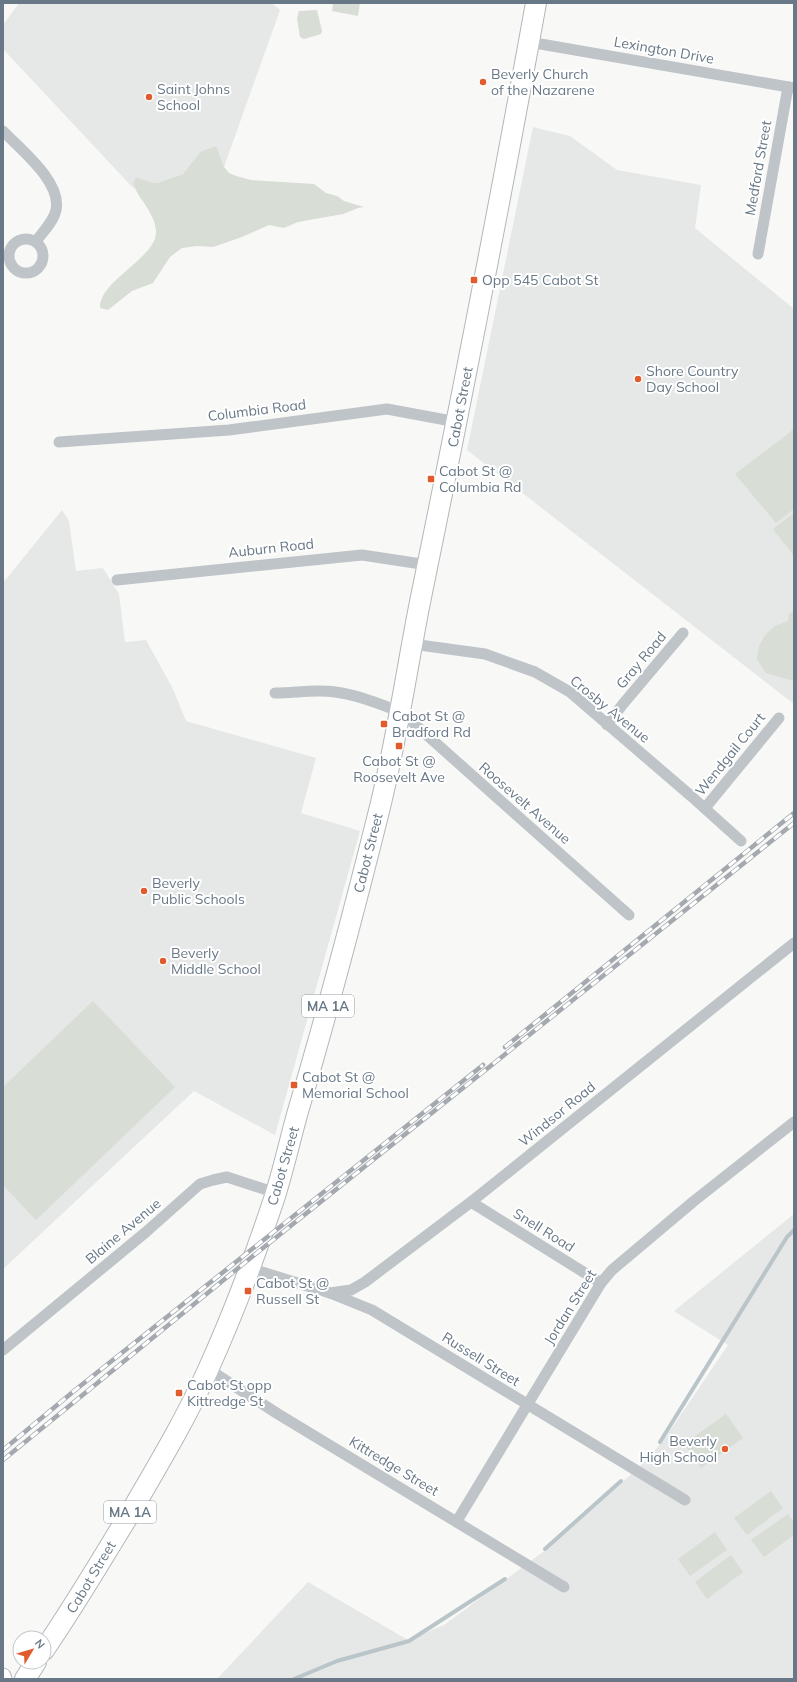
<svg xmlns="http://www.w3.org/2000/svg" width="797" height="1682" viewBox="0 0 797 1682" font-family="Mulish,sans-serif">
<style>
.built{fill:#e6e7e7}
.green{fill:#d8ddd5}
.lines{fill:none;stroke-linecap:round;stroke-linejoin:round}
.stream{stroke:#bac5ca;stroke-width:4}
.secondary-casing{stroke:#b4b9be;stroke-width:17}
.highway-casing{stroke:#b3b7bb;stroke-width:22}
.street{stroke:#bfc4c8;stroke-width:11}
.secondary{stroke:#fff;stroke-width:15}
.highway{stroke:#fff;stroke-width:20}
.rail-casing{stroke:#a3a9af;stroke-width:4.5}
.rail{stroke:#fff;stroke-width:3;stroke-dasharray:9;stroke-linecap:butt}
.poi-dot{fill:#e05c2e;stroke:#fff;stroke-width:1.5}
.labels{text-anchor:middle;stroke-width:4;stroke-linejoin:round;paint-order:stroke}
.shield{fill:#fff;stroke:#95a0aa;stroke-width:1}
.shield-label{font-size:13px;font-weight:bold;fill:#687886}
.street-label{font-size:14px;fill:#687886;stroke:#fff}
.poi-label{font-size:14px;fill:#687886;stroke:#fff;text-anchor:start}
</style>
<rect width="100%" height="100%" fill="#f8f8f6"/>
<g class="built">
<path d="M19 3H272L280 10 224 167 215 146 201 151 183 174 157 183 150 182 136 177 133 183 135 190 3 49V25Z"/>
<path d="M533 127 570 136 617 170 701 185 695 228 794 309V704L467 450Z"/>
<path d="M62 510 69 521 76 571 103 568 119 594 125 642 146 640 173 689 186 721 316 758 301 813 360 831 275 1135 194 1091 3 1269V583Z"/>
<path d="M794 1214V1679H217L308 1582 408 1640 444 1625 551 1546 647 1460 665 1438 728 1345 674 1311Z"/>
</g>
<g class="green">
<path d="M333 3H360L358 16 332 11Z"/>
<path d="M317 10 322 31 321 34 304 39 300 37 297 18 299 11Z"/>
<path d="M216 146 224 167 229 173 236 176 251 180 314 184 326 193 337 196 344 201 364 207 358 208 343 214 298 222 284 228 269 225 242 237 213 247 197 246 182 248 170 257 153 283 132 291 108 310 100 308C99 280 159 257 156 230 154 211 138 199 133 183L136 177 150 182 157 183 183 174 201 151Z"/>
<path d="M794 429V509L776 523 735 474Z"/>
<path d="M794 513V556L773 529Z"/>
<path d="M794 612V681L766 673 757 659 759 646 765 635 775 626 788 621 789 613Z"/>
<path d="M93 1001 175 1087 36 1220 3 1185V1087Z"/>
<path d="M726 1414 743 1438 701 1468 684 1444Z"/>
<path d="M771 1491 783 1508 747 1535 734 1518Z"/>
<path d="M788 1514 794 1522V1535L764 1557 751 1540Z"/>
<path d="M715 1532 727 1550 690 1576 678 1559Z"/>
<path d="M731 1555 743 1572 707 1599 695 1582Z"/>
</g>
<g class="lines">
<g class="stream">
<path d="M660 1442 787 1237 794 1230"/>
<path d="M545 1549 621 1481"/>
<path d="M294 1679 337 1661 409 1641 505 1579"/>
</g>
<g class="secondary-casing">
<path id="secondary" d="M3 1676 4 1679"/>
</g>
<g class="highway-casing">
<g id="highway">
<path d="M44 1650C75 1605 103 1557 132 1510 158 1465 185 1420 207 1372 232 1317 254 1259 273 1202 284 1169 291 1134 301 1101 329 1006 354 911 378 815 396 745 406 673 420 602 461 402 500 203 536 3"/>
<path d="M25 1679 36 1662"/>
</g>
</g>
<g class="street">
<path d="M529 42 794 88"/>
<path d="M3 131C21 150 62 182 56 210 54 221 43 232 36 241"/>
<circle cx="26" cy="256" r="17"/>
<path d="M758 254 788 87"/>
<path d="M59 442 229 430 387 409 457 422"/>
<path d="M117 580 362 555 428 565"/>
<path d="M412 644 485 654 535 672 570 692 691 796 741 841"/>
<path d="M275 693C295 693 315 689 335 692 358 695 379 704 401 712L629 915"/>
<path d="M607 725 623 704 683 633"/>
<path d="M705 808 779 718"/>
<path d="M471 1202 601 1283"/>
<path d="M249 1268 330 1293 372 1310 685 1500"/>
<path d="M330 1293 351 1290 365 1282 471 1202 794 943"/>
<path d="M3 1350 146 1232 200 1184 213 1180 227 1177 276 1193"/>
<path d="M208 1369 278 1414 564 1587"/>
<path d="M457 1521 601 1283 612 1270 694 1201 794 1122"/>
</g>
<use href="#secondary" class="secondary"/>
<use href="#highway" class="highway"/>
<g class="rail-casing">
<g id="rail">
<path d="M505 1047 794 813"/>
<path d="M3 1450 74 1391 483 1065"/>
<path d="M3 1460 253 1256 794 823"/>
</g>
</g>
<use href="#rail" class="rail"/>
</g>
<g class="poi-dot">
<circle cx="483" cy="82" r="4"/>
<circle cx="149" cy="97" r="4"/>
<rect x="470" y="276" width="8" height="8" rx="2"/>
<circle cx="638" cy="379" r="4"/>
<rect x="427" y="475" width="8" height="8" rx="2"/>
<rect x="380" y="720" width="8" height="8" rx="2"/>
<rect x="395" y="742" width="8" height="8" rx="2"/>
<circle cx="144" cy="891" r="4"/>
<circle cx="163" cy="961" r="4"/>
<rect x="290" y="1081" width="8" height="8" rx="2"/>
<rect x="244" y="1287" width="8" height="8" rx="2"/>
<rect x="175" y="1389" width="8" height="8" rx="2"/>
<circle cx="725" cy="1449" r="4"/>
</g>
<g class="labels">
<g class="shield">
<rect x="302" y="995" width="52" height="22" rx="3"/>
<rect x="104" y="1501" width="52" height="22" rx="3"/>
</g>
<g class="shield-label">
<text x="328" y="1011">MA 1A</text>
<text x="130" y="1517">MA 1A</text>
</g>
<g class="street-label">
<text transform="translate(664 50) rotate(10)" y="5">Lexington Drive</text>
<text transform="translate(758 168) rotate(-80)" y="5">Medford Street</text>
<text transform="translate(460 407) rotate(-79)" y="5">Cabot Street</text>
<text transform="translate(257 410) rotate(-7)" y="5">Columbia Road</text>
<text transform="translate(271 548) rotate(-6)" y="5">Auburn Road</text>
<text transform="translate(641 660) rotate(-50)" y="5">Gray Road</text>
<text transform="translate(610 709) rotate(39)" y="5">Crosby Avenue</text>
<text transform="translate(730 754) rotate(-51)" y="5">Wendgail Court</text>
<text transform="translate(525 803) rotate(41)" y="5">Roosevelt Avenue</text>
<text transform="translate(368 853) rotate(-76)" y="5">Cabot Street</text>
<text transform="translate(557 1114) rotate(-39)" y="5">Windsor Road</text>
<text transform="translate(283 1166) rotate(-74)" y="5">Cabot Street</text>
<text transform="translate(544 1230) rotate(32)" y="5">Snell Road</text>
<text transform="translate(123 1231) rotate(-40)" y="5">Blaine Avenue</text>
<text transform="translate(570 1307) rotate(-58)" y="5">Jordan Street</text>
<text transform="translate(481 1359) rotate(32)" y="5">Russell Street</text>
<text transform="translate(394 1466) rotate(31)" y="5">Kittredge Street</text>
<text transform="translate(91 1577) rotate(-59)" y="5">Cabot Street</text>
</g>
<g class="poi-label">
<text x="491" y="79">Beverly Church<tspan x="491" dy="16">of the Nazarene</tspan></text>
<text x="157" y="94">Saint Johns<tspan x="157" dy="16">School</tspan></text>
<text x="482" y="285">Opp 545 Cabot St</text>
<text x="646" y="376">Shore Country<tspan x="646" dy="16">Day School</tspan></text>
<text x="439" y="476">Cabot St @<tspan x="439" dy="16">Columbia Rd</tspan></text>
<text x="392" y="721">Cabot St @<tspan x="392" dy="16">Bradford Rd</tspan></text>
<text x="399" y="766" text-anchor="middle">Cabot St @<tspan x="399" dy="16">Roosevelt Ave</tspan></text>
<text x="152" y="888">Beverly<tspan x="152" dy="16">Public Schools</tspan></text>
<text x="171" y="958">Beverly<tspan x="171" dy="16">Middle School</tspan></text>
<text x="302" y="1082">Cabot St @<tspan x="302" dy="16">Memorial School</tspan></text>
<text x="256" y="1288">Cabot St @<tspan x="256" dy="16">Russell St</tspan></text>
<text x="187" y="1390">Cabot St opp<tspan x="187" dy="16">Kittredge St</tspan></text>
<text x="717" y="1446" text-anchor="end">Beverly<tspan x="717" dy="16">High School</tspan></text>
</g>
</g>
<rect width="797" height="1682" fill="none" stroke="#687886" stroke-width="8"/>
<g transform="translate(32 1650) rotate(52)"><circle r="19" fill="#ffffff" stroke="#c3c9cf"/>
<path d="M0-3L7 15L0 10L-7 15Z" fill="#e05c2e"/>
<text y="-6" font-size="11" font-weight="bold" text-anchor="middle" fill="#687886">N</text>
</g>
</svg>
